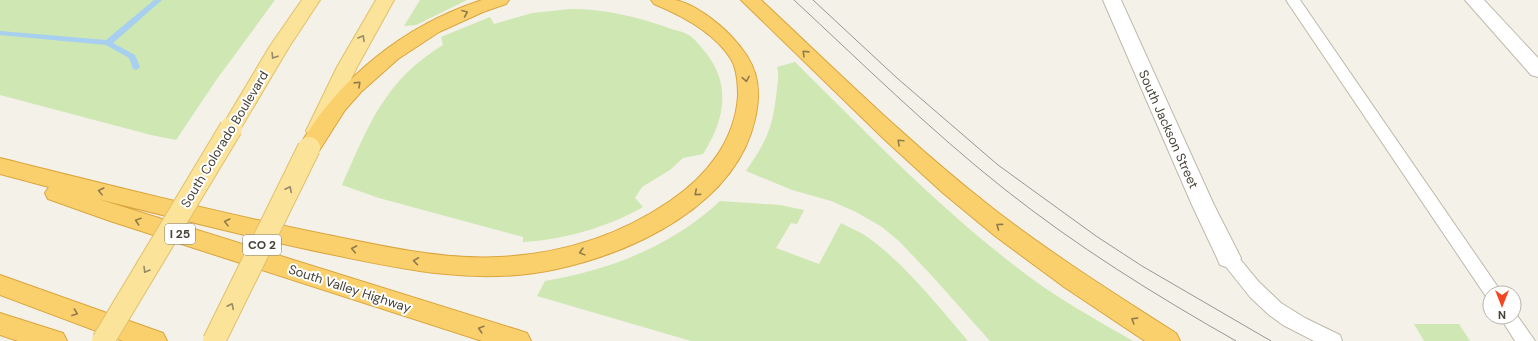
<svg xmlns="http://www.w3.org/2000/svg" width="1538" height="341" viewBox="0 0 1538 341" font-family="'DM Sans',sans-serif">
<style>
.green{fill:#cee7b3}
.lines{fill:none;stroke-linecap:round;stroke-linejoin:round}
.stream{fill:#a7cfef;fill-rule:evenodd}
.lane-casing{stroke:#bfb9ab;stroke-width:2}
.street-casing{stroke:#bfb9ab;stroke-width:2}
.primary-casing{stroke:#e1c169;stroke-width:2}
.highway-casing{stroke:#daa53d;stroke-width:2}
.lane{fill:#fff;fill-rule:evenodd}
.street{fill:#fff;fill-rule:evenodd}
.primary{fill:#fce39a;fill-rule:evenodd}
.highway{fill:#fad06d;fill-rule:evenodd}
.tram{stroke:#979797;stroke-width:1}
.primary-bridge-casing{stroke:#e1c169;stroke-width:24;stroke-linecap:butt}
.primary-bridge{stroke:#fce39a;stroke-width:22}
.oneway{stroke:#8f7b4d}
.oneway2{stroke:#988a64}
.labels{text-anchor:middle;stroke-width:4;stroke-linejoin:round;paint-order:stroke}
.shield{fill:#fff;stroke:#7e7b73;stroke-width:1}
.shield-label{font-size:12px;font-weight:bold;fill:#474237}
.street-label{font-size:13px;fill:#474237;stroke:#fff}
</style>
<rect width="100%" height="100%" fill="#f4f1e9"/>
<g class="green">
<path d="M0 0H275L217 79 176 140 151 135 0 95Z"/>
<path d="M420 0H467L416 25 404 26Z"/>
<path d="M571 9C604 9 634 16 666 27 673 30 682 31 689 35 695 39 701 47 706 53 732 86 724 121 703 154L683 158 670 170 642 187 635 198 643 207C608 227 563 240 523 242V237L379 198 342 185C368 126 385 80 443 45L441 37 490 17 494 24 532 13Z"/>
<path d="M795 62C874 140 951 221 1042 286 1071 306 1102 323 1133 341H990L933 277 900 242 882 227 856 212 831 201 792 190 746 171C768 139 773 127 777 88 778 80 779 74 777 67Z"/>
<path d="M720 201 780 205 804 210 797 224 791 223 776 248 819 264 841 223C848 227 856 230 863 234 902 260 938 306 968 341H691L537 296 545 281C610 270 672 246 720 201Z"/>
<path d="M1414 324H1459L1470 341H1424Z"/>
</g>
<g class="lines">
<path class="stream" d="M154 0H162L113 43 135 55 140 67 136 70 133 69 129 58 106 45 0 35V31L106 40Z"/>
<g class="lane-casing">
<g id="lane">
<path d="M1286 0H1300L1502 293H1490V300L1487 298Z"/>
<path d="M1229 251 1235 253 1258 281 1281 303 1305 318 1340 335 1342 341H1314L1283 325 1268 314 1250 297 1223 263 1220 258 1223 253Z"/>
<path d="M1514 311 1535 341H1515L1500 317H1514Z"/>
</g>
</g>
<g class="street-casing">
<g id="street">
<path d="M1103 0H1121L1214 205 1241 258 1238 265 1229 268 1220 265 1217 258 1192 205Z"/>
<path d="M1465 0H1484L1538 58V77L1531 75Z"/>
</g>
</g>
<g class="primary-casing">
<g id="primary">
<path d="M302 0H320L289 47 238 133 231 135 224 133 220 128 224 123 270 46Z"/>
<path d="M376 0H394L357 67 324 136 317 139 310 136 306 131 337 67Z"/>
</g>
</g>
<g class="highway-casing">
<g id="highway">
<path d="M482 0H509L506 4 483 12 439 32 398 59 361 92 345 110 317 154 309 156 301 154 298 148C339 77 405 25 482 0Z"/>
<path d="M651 0C658 0 666 0 674 0 692 2 719 23 731 36 756 62 763 84 755 119 736 205 634 252 557 269 480 286 405 270 330 254 252 238 175 218 98 199L518 330 527 333 531 341H482L110 221 48 199 45 193 49 187 0 174V158C109 185 218 213 328 235 384 246 441 260 499 257 560 254 619 236 670 201 706 177 735 141 738 96 738 84 737 69 731 59 715 33 681 15 654 4Z"/>
<path d="M741 0H761C836 70 909 143 991 207 1050 253 1113 293 1176 333L1180 341H1145L1064 287 995 236 943 193 885 140Z"/>
<path d="M0 275 163 333 167 341H123L0 295Z"/>
<path d="M0 313 63 333 67 341H18L0 335Z"/>
</g>
</g>
<use href="#lane" class="lane"/>
<use href="#street" class="street"/>
<use href="#primary" class="primary"/>
<use href="#highway" class="highway"/>
<g class="tram">
<path d="M794 0C863 64 930 130 1003 188 1076 246 1155 295 1236 341"/>
<path d="M813 0 897 78 998 165 1096 236 1142 266 1271 341"/>
</g>
<g class="primary-bridge-casing">
<g id="primary-bridge">
<path d="M103 341 231 128"/>
<path d="M214 341 309 148"/>
</g>
</g>
<use href="#primary-bridge" class="primary-bridge"/>
</g>
<defs><path id="oneway-chevron" d="M-2-3.5L2.5 0L-2 3.5" fill="none" stroke-width="1.6" stroke-linecap="round" stroke-linejoin="round"/></defs>
<g class="oneway">
<use href="#oneway-chevron" transform="translate(465 13) rotate(-23)"/>
<use href="#oneway-chevron" transform="translate(805 53) rotate(-136)"/>
<use href="#oneway-chevron" transform="translate(746 79) rotate(80)"/>
<use href="#oneway-chevron" transform="translate(358 84) rotate(-44)"/>
<use href="#oneway-chevron" transform="translate(900 142) rotate(-137)"/>
<use href="#oneway-chevron" transform="translate(101 191) rotate(-166)"/>
<use href="#oneway-chevron" transform="translate(697 193) rotate(140)"/>
<use href="#oneway-chevron" transform="translate(138 221) rotate(-162)"/>
<use href="#oneway-chevron" transform="translate(227 222) rotate(-166)"/>
<use href="#oneway-chevron" transform="translate(999 226) rotate(-143)"/>
<use href="#oneway-chevron" transform="translate(354 249) rotate(-169)"/>
<use href="#oneway-chevron" transform="translate(582 252) rotate(165)"/>
<use href="#oneway-chevron" transform="translate(416 261) rotate(-172)"/>
<use href="#oneway-chevron" transform="translate(75 313) rotate(20)"/>
<use href="#oneway-chevron" transform="translate(1134 320) rotate(-148)"/>
<use href="#oneway-chevron" transform="translate(481 329) rotate(-163)"/>
</g>
<g class="oneway2">
<use href="#oneway-chevron" transform="translate(362 38) rotate(-60)"/>
<use href="#oneway-chevron" transform="translate(274 56) rotate(122)"/>
<use href="#oneway-chevron" transform="translate(289 189) rotate(-64)"/>
<use href="#oneway-chevron" transform="translate(146 270) rotate(121)"/>
<use href="#oneway-chevron" transform="translate(231 306) rotate(-64)"/>
</g>
<g class="labels">
<g class="shield">
<rect x="165" y="224" width="30" height="20" rx="3"/>
<rect x="243" y="235" width="38" height="20" rx="3"/>
</g>
<g class="shield-label">
<text x="180" y="238">I 25</text>
<text x="262" y="249">CO 2</text>
</g>
<g class="street-label">
<text transform="translate(1169 129) rotate(66)" y="5">South Jackson Street</text>
<text transform="translate(224 139) rotate(-59)" y="5">South Colorado Boulevard</text>
<text transform="translate(350 288) rotate(18)" y="5">South Valley Highway</text>
</g>
</g>
<g transform="translate(1502 305) rotate(180)"><circle r="19" fill="#ffffff" stroke="#b5b3af"/>
<path d="M0-3L7 15L0 10L-7 15Z" fill="#f5451f"/>
<text y="-6" font-size="11" font-weight="bold" text-anchor="middle" fill="#474237">N</text>
</g>
</svg>
